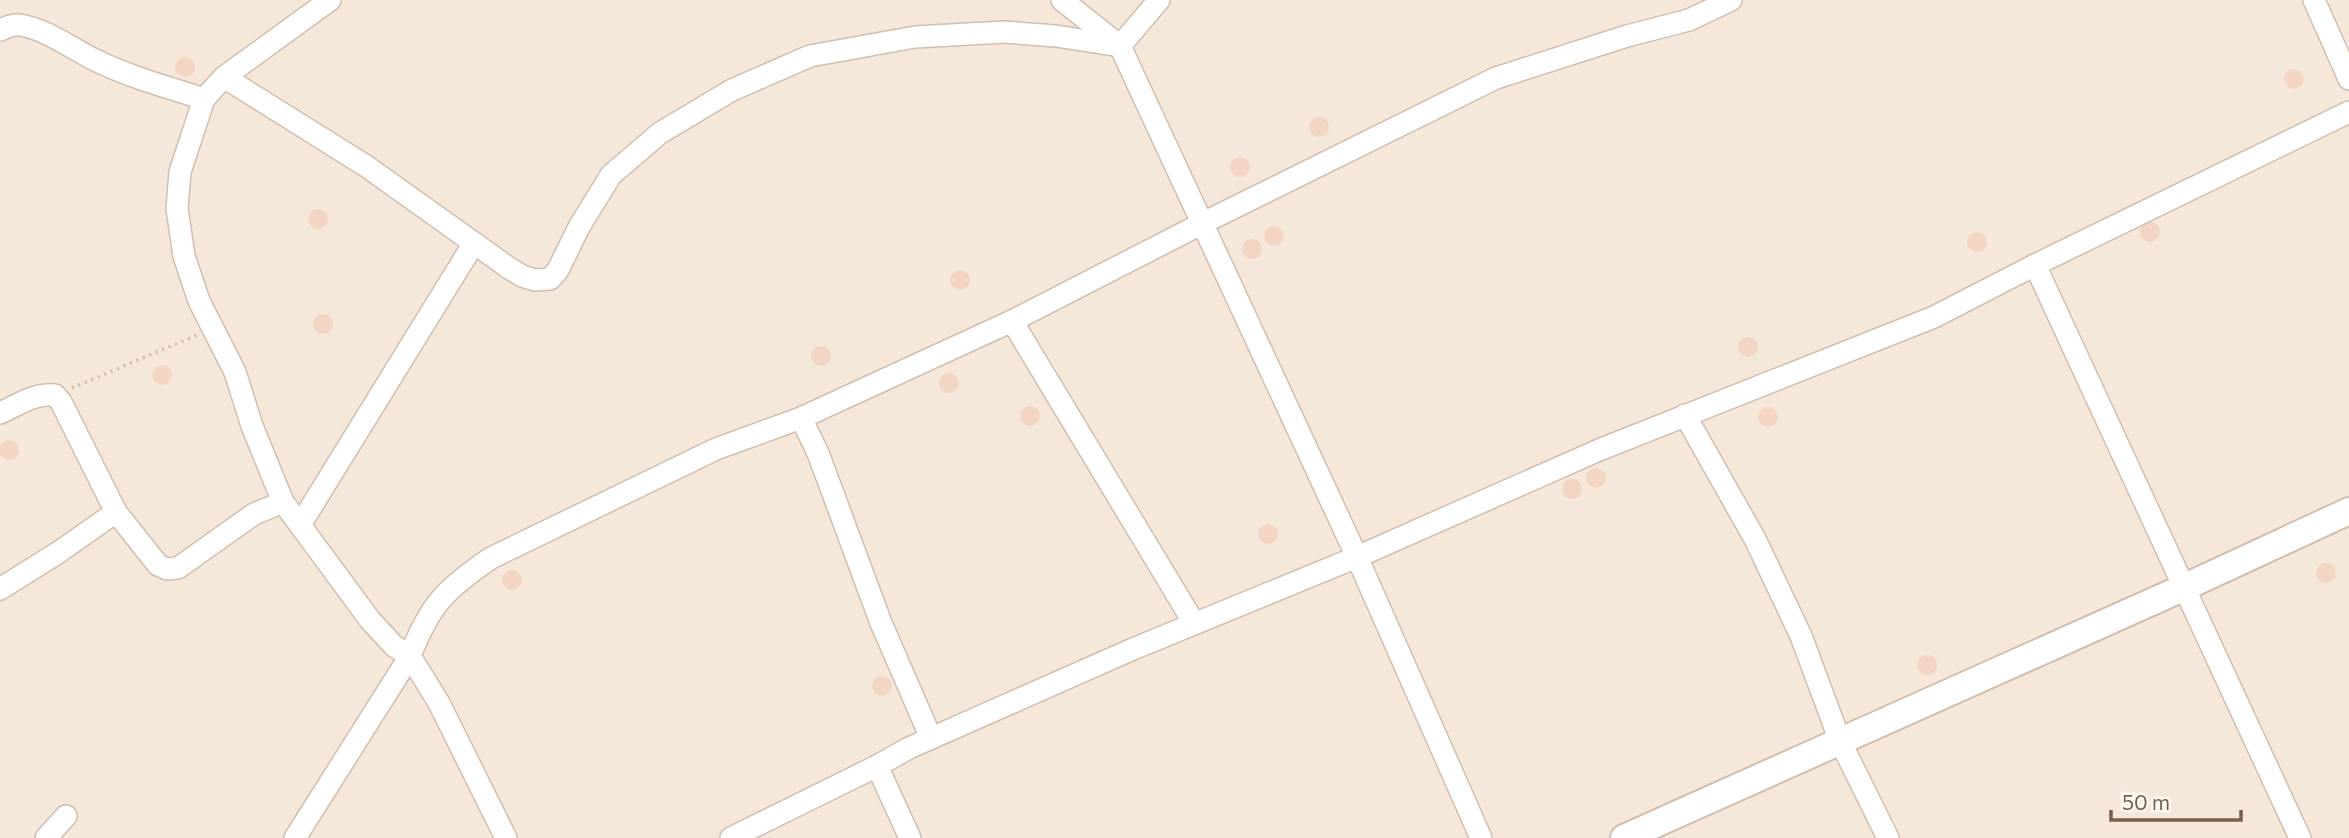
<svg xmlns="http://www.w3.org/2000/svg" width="2349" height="838" viewBox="0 0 2349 838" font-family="Commissioner,sans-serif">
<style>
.residential{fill:#f5e8da}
.building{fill:#f3d5c3}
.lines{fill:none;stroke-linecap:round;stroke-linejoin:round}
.minor-casing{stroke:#d1beb0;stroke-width:24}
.tertiary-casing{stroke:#d1beb0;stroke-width:30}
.path{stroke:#d9b8a5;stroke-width:3.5;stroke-dasharray:2 5;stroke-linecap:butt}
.minor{stroke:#fff;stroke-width:21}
.tertiary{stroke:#fff;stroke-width:26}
</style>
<rect width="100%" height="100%" fill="#fdf6ec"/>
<rect class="residential" x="0" y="0" width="2349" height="838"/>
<g class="building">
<circle cx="185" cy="67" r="10"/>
<circle cx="2294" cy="79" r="10"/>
<circle cx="1319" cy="127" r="10"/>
<circle cx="1240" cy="167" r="10"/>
<circle cx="318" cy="219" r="10"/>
<circle cx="2150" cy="232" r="10"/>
<circle cx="1274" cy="236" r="10"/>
<circle cx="1977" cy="242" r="10"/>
<circle cx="1252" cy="249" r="10"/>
<circle cx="960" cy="280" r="10"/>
<circle cx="323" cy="324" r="10"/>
<circle cx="1748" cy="347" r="10"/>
<circle cx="821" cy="356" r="10"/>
<circle cx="162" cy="375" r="10"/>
<circle cx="949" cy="383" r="10"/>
<circle cx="1030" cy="416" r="10"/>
<circle cx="1768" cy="417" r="10"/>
<circle cx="9" cy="450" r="10"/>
<circle cx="1596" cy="478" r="10"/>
<circle cx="1572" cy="489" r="10"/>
<circle cx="1268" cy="534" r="10"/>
<circle cx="2326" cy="573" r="10"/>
<circle cx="512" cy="580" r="10"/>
<circle cx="1927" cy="665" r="10"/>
<circle cx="882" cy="686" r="10"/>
</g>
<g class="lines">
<g class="minor-casing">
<g id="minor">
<path d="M330 0 224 77 204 99 180 172 177 208 184 256 199 301 235 372 252 426 283 502 370 620 394 646 410 656 439 703 506 838"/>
<path d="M1062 0 1120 46 1357 557 1481 838"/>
<path d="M2314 0 2349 79"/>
<path d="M0 30C7 27 14 24 20 25 48 30 69 47 93 59 129 77 167 87 204 99"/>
<path d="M1120 46 1159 0"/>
<path d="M224 77 366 166 509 268 522 276 535 280 550 279 558 270 579 227 611 175 660 133 732 90 810 56 915 37 1004 32 1056 36 1120 46"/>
<path d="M2035 265 2300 838"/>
<path d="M1012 321 1194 623"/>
<path d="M0 413C18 405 34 393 55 395L61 402 116 512 158 565 167 569 178 568 254 514 283 502"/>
<path d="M1685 415 1755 539 1801 636 1840 741 1888 838"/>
<path d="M801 418 818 453 881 623 931 738"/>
<path d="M300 525 474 243"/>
<path d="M0 589 59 552 116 512"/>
<path d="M877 766 910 838"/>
<path d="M46 838 66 816"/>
<path d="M295 838 410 656C430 604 446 589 491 558L716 449 801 418 1012 321 1201 224 1496 78 1627 36 1689 20 1731 0"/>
<path d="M731 838 877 766 909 748 1133 649 1357 557 1599 450 1934 317 2035 265 2349 112"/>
</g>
</g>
<g class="tertiary-casing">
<path id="tertiary" d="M1624 838 2185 587 2349 511"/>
</g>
<path class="path" d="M72 388 197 335"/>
<use href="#minor" class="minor"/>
<use href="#tertiary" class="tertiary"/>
</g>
<path d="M2111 810v10h130v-10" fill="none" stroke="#7a5c4d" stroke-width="3.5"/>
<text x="2122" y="810" font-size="21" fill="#7a5c4d" stroke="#fffaf3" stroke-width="5" paint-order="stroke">50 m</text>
</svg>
